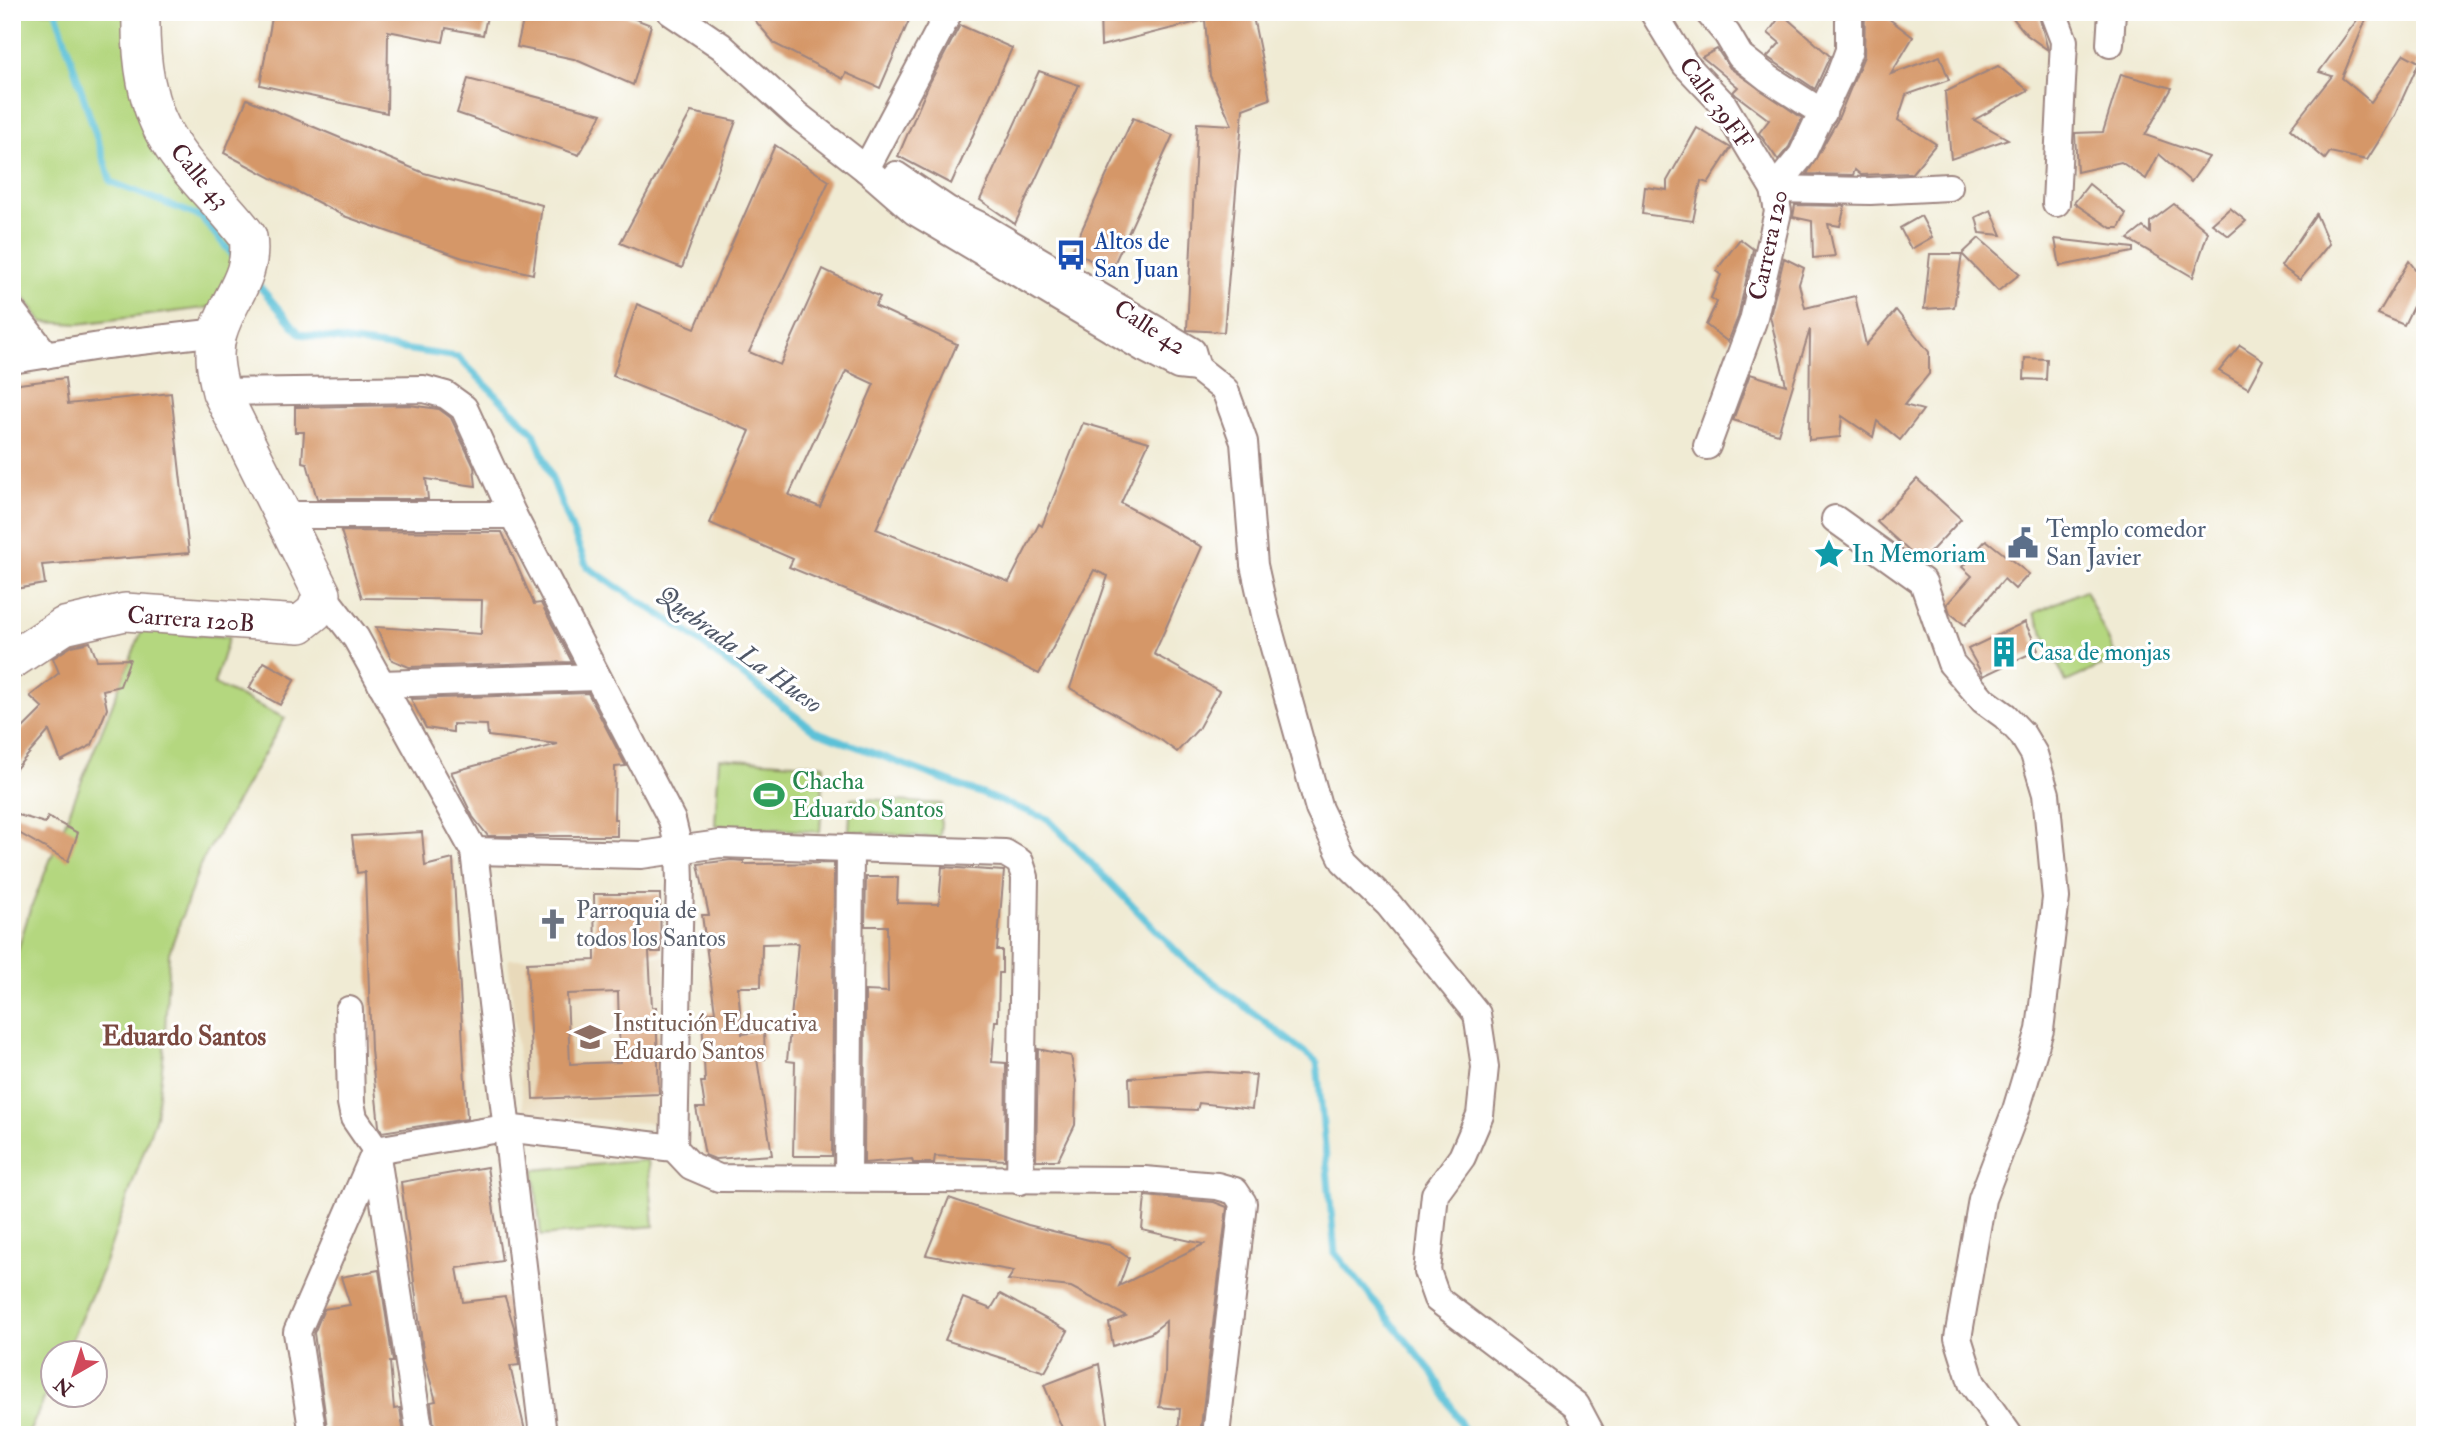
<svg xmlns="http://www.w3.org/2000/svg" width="2437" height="1447" viewBox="0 0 2437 1447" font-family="'IM FELL Double Pica',serif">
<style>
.built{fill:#e8d9ba}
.green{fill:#b4d77f;stroke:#7f7b55;stroke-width:2}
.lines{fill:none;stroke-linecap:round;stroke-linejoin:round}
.stream{stroke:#5bc1d8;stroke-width:7}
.building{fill:#d59767;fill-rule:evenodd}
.street-casing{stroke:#9d8580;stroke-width:30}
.secondary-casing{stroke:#9d8580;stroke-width:40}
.street{stroke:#fff;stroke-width:26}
.secondary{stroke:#fff;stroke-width:37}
.labels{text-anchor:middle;stroke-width:6;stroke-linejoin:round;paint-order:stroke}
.street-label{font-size:24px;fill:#4a1f2b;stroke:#fff}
.transit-label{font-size:24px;fill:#164399;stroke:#fff;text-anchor:start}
.service-label{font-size:24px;fill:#4e5e75;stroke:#fff;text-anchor:start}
.culture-label{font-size:24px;fill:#0d838f;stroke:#fff;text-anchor:start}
.leisure-label{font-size:24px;fill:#27864d;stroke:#fff;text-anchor:start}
.worship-label{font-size:24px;fill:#5b616d;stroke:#fff;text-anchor:start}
.education-label{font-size:24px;fill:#785e54;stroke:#fff;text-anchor:start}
.water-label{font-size:26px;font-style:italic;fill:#505868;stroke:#fff}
.neighbourhood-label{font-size:26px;font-weight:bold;fill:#7b4940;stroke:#fff}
</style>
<rect width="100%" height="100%" fill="#fff"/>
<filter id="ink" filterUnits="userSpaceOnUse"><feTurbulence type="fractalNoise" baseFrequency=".0143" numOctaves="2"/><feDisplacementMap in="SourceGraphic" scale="14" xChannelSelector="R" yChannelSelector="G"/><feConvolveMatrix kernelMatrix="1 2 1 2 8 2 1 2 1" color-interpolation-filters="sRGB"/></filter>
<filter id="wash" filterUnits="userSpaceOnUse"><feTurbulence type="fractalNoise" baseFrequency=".00686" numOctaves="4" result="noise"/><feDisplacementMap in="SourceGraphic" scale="28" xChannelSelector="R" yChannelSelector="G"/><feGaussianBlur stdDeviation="1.57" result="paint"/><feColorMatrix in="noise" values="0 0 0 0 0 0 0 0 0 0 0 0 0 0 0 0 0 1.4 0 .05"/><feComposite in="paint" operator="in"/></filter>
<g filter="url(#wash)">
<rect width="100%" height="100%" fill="#f0ebd4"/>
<path class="built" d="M666 956 660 1124 524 1114 508 959Z"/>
<g class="green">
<path d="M12 12H141L155 101 249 236 212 307 79 324 42 322 12 280Z"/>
<path d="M2085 590 2117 659 2066 682 2034 613Z"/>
<path d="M142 630 229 637 214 684 285 718 201 863 169 953 164 1052 156 1116 102 1271 66 1352H52V1381L28 1435H12V969L29 913Z"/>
<path d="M719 758 824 765 820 832 715 825Z"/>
<path d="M851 798 942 804 940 838 849 831Z"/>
<path d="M648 1160 654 1226 541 1236 534 1170Z"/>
</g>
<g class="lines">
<g class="stream">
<path d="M56 12 111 182 201 217 236 259"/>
<path d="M255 281 300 334 458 357 534 433 587 567 687 632 815 731 1048 819 1186 961 1317 1062 1335 1253 1432 1372 1467 1435"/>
</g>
</g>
<g id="blocks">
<g class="building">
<path d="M273 12H488L483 35 446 28 443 42 388 31 387 113 260 85Z"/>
<path d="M525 12H617L651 25 633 85 574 59 517 47Z"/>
<path d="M748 12H896L910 18 880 88 846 73 843 79 775 44Z"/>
<path d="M1100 12H1252L1270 99 1243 109 1224 332 1187 330 1197 123 1232 125 1210 76 1205 20 1101 46Z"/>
<path d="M1865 12H1880L1913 37 1891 74 1940 56 1949 80 1906 95 1898 120 1936 144 1912 173 1861 175 1855 170 1853 175 1807 174 1837 121 1864 56Z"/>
<path d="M2008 12H2038L2048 50 2027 35Z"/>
<path d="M1782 14 1830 56 1815 89 1767 57 1780 43 1768 33Z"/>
<path d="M2360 16 2366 20 2342 78 2371 102 2404 54 2419 62 2395 115 2367 160 2330 152 2325 159 2290 129 2332 76 2319 72Z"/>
<path d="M960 25 1012 48 951 184 898 156 929 84Z"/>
<path d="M1717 49 1730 68 1802 118 1789 147 1778 160 1759 133 1769 120 1736 95 1733 92 1738 87 1702 57Z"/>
<path d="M1998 66 2028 90 1974 120 2008 139 1951 159 1945 92Z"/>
<path d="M1039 71 1079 85 1015 224 980 200Z"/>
<path d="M2121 74 2172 88 2145 135 2209 157 2191 182 2159 154 2146 179 2121 162 2077 172 2075 133 2103 132Z"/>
<path d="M468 79 602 114 579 155 457 113Z"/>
<path d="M247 99 424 173 542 205 533 274 463 258 344 216 224 153Z"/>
<path d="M691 112 736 121 682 268 620 243Z"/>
<path d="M1133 118 1173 135 1110 273 1073 249Z"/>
<path d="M1697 128 1731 148 1708 183 1701 181 1693 221 1642 214 1645 187 1667 190V181Z"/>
<path d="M775 145 829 181 749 352 780 365 823 269 880 297 875 306 957 344 876 529 1009 582 1039 524 1042 526 1083 423 1149 442 1121 503 1202 547 1154 654 1219 691 1198 729 1177 752 1161 740 1070 688 1108 576 1094 570 1039 674 978 644 789 567 793 559 710 523 750 431 613 376 637 304 695 328ZM846 371 874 384 820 507 789 495Z"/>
<path d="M2089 184 2126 214 2119 228H2111L2074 203Z"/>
<path d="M2174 204 2208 232 2193 277 2128 239 2143 227 2150 233V222Z"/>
<path d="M1795 205 1845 206 1840 226 1828 224 1835 256 1813 258 1812 221 1793 217Z"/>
<path d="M2230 208 2246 221 2229 236 2212 224Z"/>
<path d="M1991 210 2002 235 1980 233 1976 217Z"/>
<path d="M2316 214 2329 244 2300 280 2281 266Z"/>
<path d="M1921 216 1932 237 1911 249 1900 228Z"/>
<path d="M1979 238 2020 274 1998 291 1962 254Z"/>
<path d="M1740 239 1753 249 1738 317 1728 342 1706 325 1717 302 1711 298 1721 275 1716 271Z"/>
<path d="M2055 239 2133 248V252L2060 266Z"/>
<path d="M1930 254H1962L1954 307 1924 309Z"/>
<path d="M1784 258 1804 268 1799 284 1805 308 1855 296 1866 345 1896 310 1929 352V374L1904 405 1923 410 1900 440 1877 421 1873 437 1842 416 1840 437 1809 440 1810 329 1778 434 1733 420 1750 374 1786 385 1770 316Z"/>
<path d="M2409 261 2425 282 2404 325 2378 314Z"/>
<path d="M2240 345 2263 360 2248 388 2219 371Z"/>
<path d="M2025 358 2047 359 2046 380 2024 379Z"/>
<path d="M65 378 68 404 171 393 189 553 42 565 45 584 15 589 12 575V385Z"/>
<path d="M409 405 439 409 451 418 474 467 476 486 426 479 428 499H317L307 463 302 462 304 432H295V407Z"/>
<path d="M1917 479 1961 519 1921 562 1877 522Z"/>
<path d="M341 531 502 532 534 604 541 603 572 662 409 667 392 660 376 627 481 634 482 600 362 598Z"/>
<path d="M1986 540 2029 574 2015 589 2004 579 1965 625 1950 613 1947 604 1972 576 1962 567Z"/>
<path d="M2025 622 2038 650 1983 676 1968 649Z"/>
<path d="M90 642 97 660 130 659 120 686 103 690 107 709 92 745 61 761 49 731 12 773V739L43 708 30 696 59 673 53 658 72 646Z"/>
<path d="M264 662 295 679 280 705 249 688Z"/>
<path d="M588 693 626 766 615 767 614 819H617V836H488L473 817 451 772 558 744 488 736 487 725 453 724V732L426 728 411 699Z"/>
<path d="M12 813 45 823 48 817 78 833 68 861 12 829Z"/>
<path d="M422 832 425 866 453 859 467 1119 382 1132 379 1126 371 1050 365 872 357 873 352 836Z"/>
<path d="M731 860 744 861V864L834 863 832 1156H793L795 1062 787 1061 798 943 762 944 761 987H738L742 1034 764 1031 765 1059H757L772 1155 715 1159 705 1155 696 1108H705L701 1082H705L702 1013 715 1012 702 915H709L698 864Z"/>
<path d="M942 867 1004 871 997 950H1002V973H999L998 1021H995L992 1062 1006 1063 1005 1160 935 1156 934 1163H913L912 1159 864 1163 865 991 888 992 887 926H865L866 877H898L897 903 939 904Z"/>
<path d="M594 894H660L661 952H649L652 1007H656L659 1094 533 1099 527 963 595 960ZM618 992 620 1062 570 1064 567 994Z"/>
<path d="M1038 1049 1071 1056 1076 1081 1075 1125 1058 1160H1036Z"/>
<path d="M1207 1072 1256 1075 1252 1109 1199 1103 1197 1110 1130 1107 1129 1078Z"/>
<path d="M487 1167 502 1261 457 1268 463 1302 505 1297 514 1327 519 1365 510 1366 526 1435H435L431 1402 436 1401 424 1358 401 1182Z"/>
<path d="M1145 1196 1214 1202 1227 1207 1200 1435H1178L1180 1409 1159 1407 1165 1374 1166 1321 1151 1333 1113 1346 1109 1323 1126 1316 1071 1287 1008 1280 1014 1271 926 1255 949 1198 1028 1225 1109 1245 1129 1258 1119 1286 1204 1244 1142 1230Z"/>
<path d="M379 1270 393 1362H390L394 1409 400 1408 404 1435H328L314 1333 324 1309 350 1305 341 1277Z"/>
<path d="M1000 1294 1068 1331 1045 1372 945 1340 963 1298 991 1309Z"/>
<path d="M1099 1364 1110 1435H1065L1044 1385Z"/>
</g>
</g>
</g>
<g filter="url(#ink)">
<use href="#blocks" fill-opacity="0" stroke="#9d8580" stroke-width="2"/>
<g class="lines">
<g class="street-casing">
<g id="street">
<path d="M671 12 721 46 797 115 866 169 914 211 1145 349 1178 366 1197 368"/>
<path d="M1653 12 1685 64 1723 104 1774 189 1870 191 1949 187"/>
<path d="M1708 12 1727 34 1740 56 1768 78 1823 113"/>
<path d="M2053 12 2064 41 2056 203"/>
<path d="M2110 44 2112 12"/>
<path d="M866 169 949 12"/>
<path d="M896 175 948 210 981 226 1192 351 1197 368"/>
<path d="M12 311 46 355"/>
<path d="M12 360 106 345 218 332"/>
<path d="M1197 368 1225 390 1244 442 1254 565 1266 619 1319 809 1344 861 1389 905 1477 1014 1485 1067 1480 1115 1462 1157 1435 1194 1427 1271 1437 1299 1576 1405 1592 1435"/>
<path d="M221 392 424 389 446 395 464 408 513 515 672 820 679 849 680 883 674 1148"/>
<path d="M1707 446 1753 321 1778 212 1774 189 1802 155 1840 74 1849 50V12"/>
<path d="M285 515H513"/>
<path d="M1835 519 1923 582 1951 663 1983 700 2005 716 2022 734 2034 754 2046 794 2056 898 2040 1030 2016 1110 1982 1199 1958 1338 1972 1383 2009 1435"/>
<path d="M322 594 356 638 474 851 543 1435"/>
<path d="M381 684 597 677"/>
<path d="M474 851 641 855 720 844 1005 853 1020 862 1025 877 1020 1181"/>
<path d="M349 1010 351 1103 354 1118 376 1150 420 1435"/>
<path d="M376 1150 505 1128 674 1148 691 1166 719 1178 1144 1180 1217 1186 1235 1191 1243 1203 1216 1435"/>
<path d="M848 1178 850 849"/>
<path d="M313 1435 297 1332 376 1150"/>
</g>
</g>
<g class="secondary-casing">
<path id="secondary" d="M12 660 64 626 125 612 300 624 315 612 322 594 221 392C216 372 212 354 218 333 228 298 254 277 248 237 225 205 193 179 172 146 145 107 140 58 141 12"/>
</g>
<use href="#street" class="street"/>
<use href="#secondary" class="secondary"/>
</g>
</g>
<defs>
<g id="bus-bare" transform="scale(2.415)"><path d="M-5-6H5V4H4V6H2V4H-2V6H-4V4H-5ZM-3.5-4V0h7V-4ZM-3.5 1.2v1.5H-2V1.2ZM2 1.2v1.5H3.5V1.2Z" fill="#1a4fb4" stroke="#fff" stroke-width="2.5" paint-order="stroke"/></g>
<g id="civic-bare" transform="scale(2.415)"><path d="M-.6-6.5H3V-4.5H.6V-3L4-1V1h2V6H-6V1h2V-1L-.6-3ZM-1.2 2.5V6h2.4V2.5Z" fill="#5c6f8a" stroke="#fff" stroke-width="2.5" paint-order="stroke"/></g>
<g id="sight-bare" transform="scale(2.415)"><path d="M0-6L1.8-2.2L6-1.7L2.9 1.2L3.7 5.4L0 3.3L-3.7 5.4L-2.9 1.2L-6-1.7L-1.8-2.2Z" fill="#0f9aa8" stroke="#fff" stroke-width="2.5" paint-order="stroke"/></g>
<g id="building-bare" transform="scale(2.415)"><path d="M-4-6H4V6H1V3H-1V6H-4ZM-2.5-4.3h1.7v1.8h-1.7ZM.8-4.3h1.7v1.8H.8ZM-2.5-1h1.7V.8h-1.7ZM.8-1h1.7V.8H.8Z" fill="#0f9aa8" stroke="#fff" stroke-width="2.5" paint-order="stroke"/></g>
<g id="stadium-bare" transform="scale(2.415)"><path d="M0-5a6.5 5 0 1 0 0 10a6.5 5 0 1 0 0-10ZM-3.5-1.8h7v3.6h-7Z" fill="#2e9e5b" stroke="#fff" stroke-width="2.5" paint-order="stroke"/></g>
<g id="church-bare" transform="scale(2.415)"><path d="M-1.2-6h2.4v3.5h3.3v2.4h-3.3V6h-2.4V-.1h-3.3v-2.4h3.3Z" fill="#6b7280" stroke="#fff" stroke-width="2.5" paint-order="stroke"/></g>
<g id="school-bare" transform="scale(2.415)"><path d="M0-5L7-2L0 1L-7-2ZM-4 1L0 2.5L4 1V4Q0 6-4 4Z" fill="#8d6e63" stroke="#fff" stroke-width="2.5" paint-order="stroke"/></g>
</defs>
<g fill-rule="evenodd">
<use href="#bus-bare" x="1071" y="255"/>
<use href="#civic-bare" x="2023" y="543"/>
<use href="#sight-bare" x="1829" y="554"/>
<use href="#building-bare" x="2004" y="652"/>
<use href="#stadium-bare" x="769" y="795"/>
<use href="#church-bare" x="553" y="924"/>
<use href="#school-bare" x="590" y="1037"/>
</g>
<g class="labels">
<g class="street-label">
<text transform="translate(1716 103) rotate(54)" y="8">Calle 39FF</text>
<text transform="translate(200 176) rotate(50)" y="8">Calle 43</text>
<text transform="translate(1768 245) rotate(-78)" y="8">Carrera 120</text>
<text transform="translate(1150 327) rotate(33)" y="8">Calle 42</text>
<text transform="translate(191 619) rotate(4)" y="8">Carrera 120B</text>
</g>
<g class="transit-label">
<text x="1094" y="249">Altos de<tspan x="1094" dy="28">San Juan</tspan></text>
</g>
<g class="service-label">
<text x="2046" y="537">Templo comedor<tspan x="2046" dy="28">San Javier</tspan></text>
</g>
<g class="culture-label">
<text x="1852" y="562">In Memoriam</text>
<text x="2027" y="660">Casa de monjas</text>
</g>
<g class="leisure-label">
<text x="792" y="789">Chacha<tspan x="792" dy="28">Eduardo Santos</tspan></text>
</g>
<g class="worship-label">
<text x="576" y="918">Parroquia de<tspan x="576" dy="28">todos los Santos</tspan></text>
</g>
<g class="education-label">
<text x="613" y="1031">Institución Educativa<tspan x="613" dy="28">Eduardo Santos</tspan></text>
</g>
<g class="water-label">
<text transform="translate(740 649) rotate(36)" y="9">Quebrada La Hueso</text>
</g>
<g class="neighbourhood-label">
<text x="184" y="1045">Eduardo Santos</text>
</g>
</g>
<rect width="2437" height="1447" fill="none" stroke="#fff" stroke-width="42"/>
<g transform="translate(74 1374) rotate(219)"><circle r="33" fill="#ffffff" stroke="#b7a5aa" stroke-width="2"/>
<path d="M0-5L12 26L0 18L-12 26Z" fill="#d1495b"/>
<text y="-10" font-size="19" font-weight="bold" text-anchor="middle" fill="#4a1f2b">N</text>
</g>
</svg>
